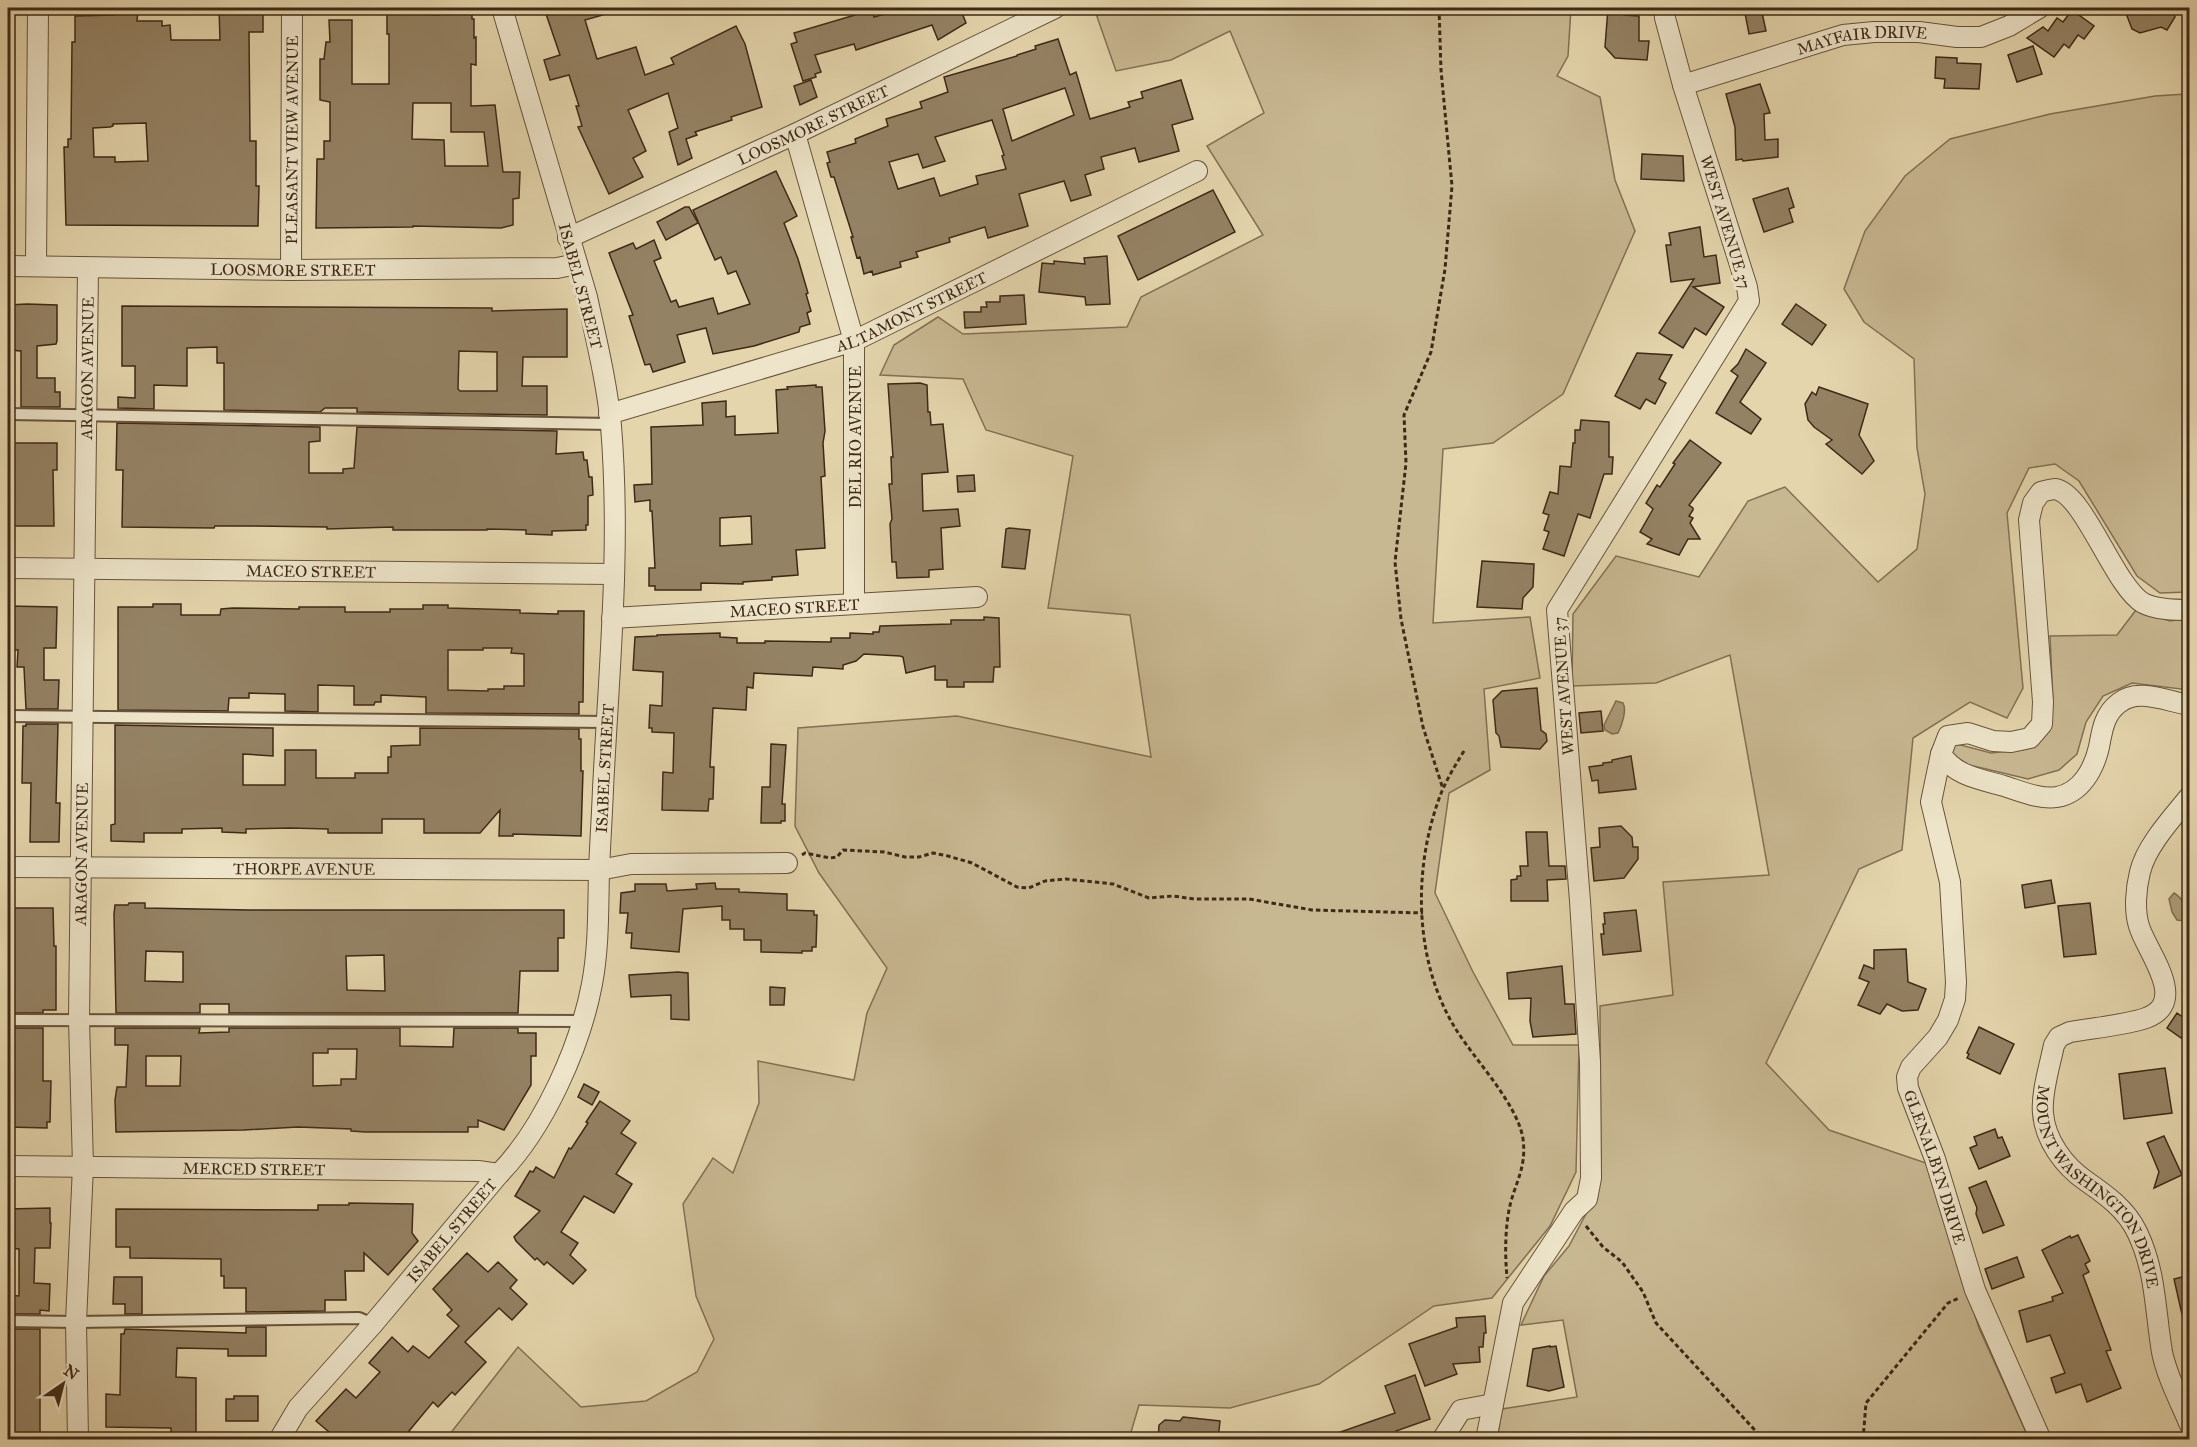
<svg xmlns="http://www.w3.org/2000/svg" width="2197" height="1447" viewBox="0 0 2197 1447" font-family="'IM FELL Great Primer',serif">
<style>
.green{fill:#c8b892;stroke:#837054;stroke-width:1.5}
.water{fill:#ac9b79;stroke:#806d51;stroke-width:1.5}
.building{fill:#948264;stroke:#3e2916;stroke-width:1.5;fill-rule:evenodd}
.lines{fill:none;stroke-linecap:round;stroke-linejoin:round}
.service-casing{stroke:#68543c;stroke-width:14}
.minor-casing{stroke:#68543c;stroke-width:22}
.path{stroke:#3e2916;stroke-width:3;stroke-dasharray:4.5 3;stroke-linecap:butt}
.service{stroke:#ede4c9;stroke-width:10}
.minor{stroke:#ede4c9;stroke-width:20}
.labels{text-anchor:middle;stroke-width:6;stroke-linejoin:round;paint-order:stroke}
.street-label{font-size:16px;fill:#3e2916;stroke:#ede4c9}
</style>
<rect width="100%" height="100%" fill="#e4d5ac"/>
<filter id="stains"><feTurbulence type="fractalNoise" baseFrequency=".00333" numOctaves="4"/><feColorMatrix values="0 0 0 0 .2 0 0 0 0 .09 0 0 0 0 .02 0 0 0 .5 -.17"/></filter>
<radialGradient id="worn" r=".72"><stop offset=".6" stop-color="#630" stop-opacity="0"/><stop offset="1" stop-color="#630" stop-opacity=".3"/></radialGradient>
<g class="green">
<path d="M1094 8H1571L1568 56 1557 76 1600 97 1615 180 1635 231 1563 394 1493 443 1443 449 1433 623 1530 617 1540 678 1484 689 1490 770 1449 793 1435 893 1473 972 1513 1045H1579L1576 1172 1550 1226 1492 1298 1434 1306 1319 1384 1230 1408 1139 1405 1129 1439H446L518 1347 581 1407 646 1401 697 1372 714 1339 696 1296 683 1204 713 1158 733 1173 759 1103 758 1061 854 1080 867 1013 887 968 819 873 795 826 798 728 957 716 1151 757 1130 615 1048 608 1073 456 986 430 963 379 880 375 894 345 938 317 963 334 1127 327 1141 297 1263 235 1207 146 1264 113 1230 31 1171 60 1116 71Z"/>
<path d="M2187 94 2190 95 2189 592 2160 593 2137 576 2079 481 2055 464 2029 468 2007 513 2023 688 2007 718 1970 702 1913 738 1902 850 1859 869 1766 1063 1829 1130 1926 1163 1979 1328 2029 1439 1497 1440 1502 1409 1577 1397 1563 1320 1521 1325 1544 1276 1569 1246 1587 1212 1601 1178 1600 1006 1673 995 1663 882 1769 875 1730 655 1656 683 1572 686 1573 614 1616 556 1699 577 1748 501 1785 487 1878 582 1917 549 1925 494 1917 448 1914 359 1864 322 1844 289 1865 231 1905 176 1950 139 2050 114 2155 96Z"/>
<path d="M2136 610 2170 621 2189 618V690L2132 683 2103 696 2086 722 2077 754 2059 770 2028 779 1965 764 1948 751 1957 744 1991 753 2027 749 2053 702 2050 636 2117 635Z"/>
</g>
<g class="water">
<path d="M1616 701 1623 703C1627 710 1622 725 1618 733L1612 734 1605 730 1604 725Z"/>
<path d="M2174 893C2183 898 2188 910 2189 920L2186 921 2177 920 2172 912 2169 899Z"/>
</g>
<g class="building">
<path d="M219 8H258V10L263 9V32H249L250 141H256V186H259L258 226 66 225 64 147H68V139H71L72 42H75V16L114 15V10L138 9 137 21H162V26L170 25 171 40H220ZM146 123 148 161 115 162V157H94L93 128 110 127 113 126V124Z"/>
<path d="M439 8H467V10H472V19H474V38L476 37V65L471 64V106L495 105 503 172H520L519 198 513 199V225L501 228 413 226V227L316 228 317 159H324V141H330V102L320 100V59H324L326 42H330L329 20H352V84H389V34H387V13L439 15ZM413 103H451V132H484L488 166H445L444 140 412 139Z"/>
<path d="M544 8H612L613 12 585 20 597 59 636 47 645 75 674 64 671 58 736 26 745 44 762 107 731 117 732 120 695 132 697 135 686 139 692 158 678 165 669 132 678 128 668 93 628 110 646 151 633 158 643 177 609 194 578 127 582 126 576 106H579L569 75 550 80 544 60 560 55Z"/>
<path d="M853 8H871L874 17 905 8H960L966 23 938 40 932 25 856 50 854 44 815 55 821 72 815 74 816 77 803 81 791 44 797 42 794 33 855 15Z"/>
<path d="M1608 8H1624V15L1639 16V41H1649L1647 60 1615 58 1605 47Z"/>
<path d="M1744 8H1761L1766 31 1749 34Z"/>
<path d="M2124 8H2172L2175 17 2167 30 2161 27 2140 33 2132 29Z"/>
<path d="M2072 10 2094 26 2084 39 2078 35 2069 48 2064 44 2054 57 2027 38 2043 27 2048 31 2057 18 2063 22Z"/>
<path d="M1058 39 1070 75 1076 72 1090 119 1130 107 1128 102 1143 98 1141 92 1181 80 1193 119 1172 125 1179 151 1139 162 1135 148 1101 157 1104 169 1085 175 1091 195 1071 201 1064 181 1019 194 1028 226 988 238 985 227 949 238 950 242 916 252 918 257 900 262 901 267 873 275 872 271 864 274 860 257 857 258 851 237H853L834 177H831L827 163 830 162 827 152 856 143 855 139 888 126 886 119 922 108 920 102 948 92 944 77 1017 56V55L1036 49 1035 46ZM1065 88 1074 115 1012 141 1003 109ZM992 120 1004 155 1002 156 1006 169 976 176 978 184 940 196 934 178 898 189 889 162 918 154 923 168 945 161 935 137Z"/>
<path d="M2033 46 2042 74 2017 82 2008 55Z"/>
<path d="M1936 57 1957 58V63L1981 64 1979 89 1944 88 1945 79 1935 78Z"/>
<path d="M811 80 817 97 800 105 794 86Z"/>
<path d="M1760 84 1770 113 1764 114 1765 140 1778 139V157L1743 161 1742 159 1736 160 1735 127 1726 94Z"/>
<path d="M1642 154 1683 156 1684 181 1641 179Z"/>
<path d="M776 171 797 216 784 223 798 259 808 293 806 294 811 311 807 313 810 324 800 327 799 332 754 346 713 354 706 328 677 335 685 362 653 372 650 364 645 365 629 316 633 315 609 253 633 243 636 249 654 240 661 258 654 261 671 302 676 300 679 307 713 298 718 314 750 304 736 271 728 274 721 257 715 260 693 210Z"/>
<path d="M1788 188 1794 207 1789 209 1793 222 1764 232 1753 199Z"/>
<path d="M1213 190 1235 232 1138 280 1118 236Z"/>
<path d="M685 207H689L698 223 666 240 657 222Z"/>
<path d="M1700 227 1704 257 1716 255 1720 283 1693 287 1724 307 1706 335 1695 328 1683 348 1659 333 1694 279 1671 282 1666 245H1671L1669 233Z"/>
<path d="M1107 256 1110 304 1086 305 1085 297 1039 292 1042 263 1054 264V261L1085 264 1084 258Z"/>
<path d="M1024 295 1026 324 965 328 964 312H981V307H987L986 302H1000V296Z"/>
<path d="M27 304 57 305V341L56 344 37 346V378H55V392H60V407H21V351L8 350V305Z"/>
<path d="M1796 304 1826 325 1812 345 1782 324Z"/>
<path d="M122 306 492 308V311L567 309V357H523L522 386H547V415L357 412V408H325L320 412 224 410V363H217V347L187 348V386L154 385V409L118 408V397L135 398V366H122ZM459 351 497 352V391H460L458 389Z"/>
<path d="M1746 349 1766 363 1740 402 1761 419 1751 434 1716 413 1738 376 1731 371 1738 364Z"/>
<path d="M1637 353 1672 355 1659 379 1666 383 1655 404 1646 399 1640 409 1615 396Z"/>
<path d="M920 383 927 385 928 412H930L931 425 943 424 948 472 922 474 923 511 958 509 960 526 941 528 943 569 929 570V577L897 578 896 562H892L890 524 892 519 889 484H892L891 457H893L888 384Z"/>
<path d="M816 385V387H822L825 431 823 443 825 476 821 477 825 548 796 550 798 575 772 577V580L743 582V584L701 583V590H655V586H649V568H655L652 511H650V500L635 502 634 485 652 484 651 427 703 425 702 403 726 401V417L735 416V435L778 433 776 390 788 389 787 387ZM751 516 752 544 720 546V518Z"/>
<path d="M1819 387 1868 404 1859 435 1874 461 1862 474 1826 444 1832 440 1814 427 1808 420 1805 404 1812 392 1816 395Z"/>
<path d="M1581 420 1609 422V457H1613L1612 474H1604L1590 518 1578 514 1564 556 1543 549 1549 532 1544 530 1549 515 1543 513 1550 492 1558 494 1560 466 1571 467 1573 443H1575V430H1580Z"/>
<path d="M117 423 320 427V441L309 442V473H343V469L354 468 357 427 557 431 556 454 583 452 584 460H587L589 477H592L593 495 588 496V525H586V530L552 531V535L526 534V530L487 529V530H393V527L327 529V527L249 526H215L214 528 122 527 123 470H116Z"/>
<path d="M1690 440 1721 463 1689 505 1693 508V510L1689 516 1693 518 1690 523 1700 539H1688L1679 555 1647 544 1652 539 1640 532 1653 509 1646 503 1657 485 1660 487 1675 464 1673 463Z"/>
<path d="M8 443H57V470H53L54 526H8Z"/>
<path d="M974 475 975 491 958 492 957 476Z"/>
<path d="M1009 528 1030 530 1025 569 1002 567 1006 529Z"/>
<path d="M1482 561 1534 564 1533 587 1523 598 1522 609 1477 607Z"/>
<path d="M153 604H181V615H220L221 609 233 608 299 609V607H345V612H390V609H423V605H448V608L520 610V613L558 614V611H584L583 702H579V714L426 713V697L381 695V702H375L374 705H354V686L318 685V712L285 711V694L249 693V698H229L228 711 118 710V607H153ZM483 648H512L511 653 524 654V686H504V689H488V691L448 690V650H483Z"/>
<path d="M8 606 57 607 56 648H44V680H59L58 709H26L24 667H17L18 650H8Z"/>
<path d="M984 617 999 618 1000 667H994L993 682H964V687H947V680H935V666L906 673 903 657 900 656 864 654 856 661 843 665V669L813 667 812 676 754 673 753 688 747 687 746 710 713 708 710 767H714L713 799H709L708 811 662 810 663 772 673 773 674 733 652 732V728H649L650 705 662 706 663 672 633 670 635 637 657 636V635L720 633V637L737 638V643H765V641L831 642V638H850V633L873 634V632H879L880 626 951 624V620H984Z"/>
<path d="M1537 688 1541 730 1546 734 1547 741 1540 749 1501 747 1499 736 1496 733 1493 700 1502 691Z"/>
<path d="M1601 711 1603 731 1581 733 1579 713Z"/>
<path d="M26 724H58L56 803H60L59 842H30L31 783H22L23 726H26Z"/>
<path d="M115 725 273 728V756L243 754V785H285V750H316V778H355V773H388V757H391V746L420 745V728L579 729V739H581V771H583L581 836 513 834V836H499L500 810 480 833H424V819H382V833H328V829L290 828 246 829V833L222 832V828L182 829V833H144V842L111 841V825L115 824Z"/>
<path d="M771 744 786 745 782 804H785V821H781V823H761L762 787H770Z"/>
<path d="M1631 756 1636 789 1599 793 1598 780 1592 781 1589 767 1603 765V763L1612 762V760Z"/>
<path d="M1621 826 1632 837 1633 847H1638V859L1624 878 1594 881 1591 848 1600 847 1599 828Z"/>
<path d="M1526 832H1547L1549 866H1565L1566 879 1547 880 1548 901H1511V880L1517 879V876H1521L1520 866H1528Z"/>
<path d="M2051 880 2055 903 2025 908 2022 885Z"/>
<path d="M715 883 716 889H739V892L787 894V910L814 911V915H817L816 947H812V951H802V953L761 952V940H744V929H730V920H722V906L683 909 679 952 631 948 632 933H626L628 913H620L621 893 635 891V884H666L667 891 697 889 696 884Z"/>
<path d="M129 903H145V908L249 910H564V938H558V971H520L518 1013H229V1004H200V1013H116L114 914 115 905H128ZM146 951 183 952V982L145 981ZM384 955 385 991 347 990 346 956Z"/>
<path d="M2090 903 2096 954 2064 957 2058 906Z"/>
<path d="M8 908H53L54 946H56V1010H43V1013H8Z"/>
<path d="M1636 910 1641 951 1603 955 1601 934H1604L1603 924H1605L1604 913Z"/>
<path d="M1906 949 1908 982 1926 989 1918 1010 1902 1011 1887 1004 1880 1014 1858 1005 1869 982 1859 978 1864 965 1874 969V950Z"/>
<path d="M1562 966 1565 1004H1574L1576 1034 1533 1037 1530 1021 1531 998 1509 999 1507 973Z"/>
<path d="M678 972 688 973 689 1020 671 1019V995L631 997 629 975Z"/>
<path d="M770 987 785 988 784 1005H770Z"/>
<path d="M2177 1013 2190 1022V1026L2181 1038 2167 1028Z"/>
<path d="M1979 1027 2014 1044 2000 1074 1967 1058 1969 1054 1967 1053Z"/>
<path d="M8 1028H43V1081H51L50 1122H47V1128L8 1127Z"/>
<path d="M115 1028H200L199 1033 229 1032V1028H400V1046L453 1047 454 1028H518V1033H536V1056H531V1085L504 1130 478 1120V1127H468V1132H365L351 1131V1129L298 1127 244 1130 116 1132 115 1100 117 1087H126L128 1045H115ZM328 1049H357L356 1079H341V1085L313 1086V1053H328ZM146 1056H181L180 1086H146Z"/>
<path d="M2165 1068 2172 1113 2124 1119 2119 1074Z"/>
<path d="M584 1084 599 1092 592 1105 578 1097Z"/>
<path d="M600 1101 630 1121 621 1133 636 1143 616 1174 632 1184 614 1213 584 1196 561 1232 578 1243 570 1255 586 1270 573 1284 547 1262 544 1265 537 1258 535 1260 516 1241 514 1237 540 1211 515 1196 530 1171 533 1172 536 1167 554 1178 569 1148 571 1149 588 1123 586 1122Z"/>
<path d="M1995 1129 1998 1138 2002 1137 2010 1156 1979 1169 1970 1148 1977 1145 1974 1137Z"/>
<path d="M2164 1136 2182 1175 2154 1188 2159 1172 2147 1143Z"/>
<path d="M1986 1181 2004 1225 1983 1233 1976 1214 1977 1208 1969 1188Z"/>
<path d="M349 1203 413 1204 412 1233 418 1241 388 1275 364 1253V1271H345L346 1300H325V1311L246 1312V1288H224V1276H221V1259L130 1258V1247H116V1209L318 1210V1205H349Z"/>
<path d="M50 1208V1223H51L50 1248H35L34 1283 50 1284 49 1311 40 1310V1314H8V1295L19 1296V1249L8 1248V1209Z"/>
<path d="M2078 1235 2090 1261 2085 1264 2089 1272 2083 1275 2111 1350 2106 1351 2121 1388 2087 1402 2081 1384 2056 1393 2051 1378 2065 1373 2050 1335 2027 1342 2019 1311 2053 1301 2052 1297 2063 1293 2042 1250 2070 1236 2071 1238Z"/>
<path d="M467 1253 488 1272 498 1262 517 1280 510 1288 527 1304 512 1320 499 1308 465 1342 486 1362 455 1395 452 1392 438 1407 433 1402 409 1431 418 1440H321L329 1432 316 1421 346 1389 356 1398 380 1372 369 1363 392 1337 408 1352 413 1346 429 1358 459 1326 447 1315 452 1310 433 1289Z"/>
<path d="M2017 1257 2024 1277 1992 1289 1985 1269Z"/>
<path d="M2190 1275V1318L2183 1319 2174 1279Z"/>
<path d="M114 1277H142V1314H125V1304H113Z"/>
<path d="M1485 1316 1486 1333H1484L1483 1347H1479L1480 1362 1453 1364 1457 1374 1425 1386 1409 1344 1457 1327 1456 1318Z"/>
<path d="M246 1327H266V1356H228V1349L177 1348 176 1377 196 1378V1440H171V1428L106 1427V1394L120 1395 121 1334H124L125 1329 246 1333Z"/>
<rect x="8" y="1329" width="32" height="111"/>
<path d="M1550 1346V1347L1556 1346 1564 1387 1549 1391 1527 1386 1533 1349Z"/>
<path d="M1415 1375 1430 1419 1396 1431 1399 1440H1326V1437L1395 1413 1385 1386Z"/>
<path d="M234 1396H258V1421H226V1399H234Z"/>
<path d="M1183 1417 1220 1421 1218 1440H1158L1159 1425 1165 1420 1180 1421Z"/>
</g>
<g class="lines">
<g class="service-casing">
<g id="service">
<path d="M8 414 611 424"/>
<path d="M8 716 607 722"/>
<path d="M8 1020 583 1021"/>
<path d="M8 1321 76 1322 359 1318 373 1324"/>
</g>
</g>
<g class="minor-casing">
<g id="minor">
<path id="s1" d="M1683 85 1843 35 1874 32H1919L1957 37H1981L2009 26 2039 8"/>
<path d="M795 134 854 341V604"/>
<path id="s2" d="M568 238 795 134 1055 8"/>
<path id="s3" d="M8 266 291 270 557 268 577 264"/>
<path d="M36 266 38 8"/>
<path id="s4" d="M291 270 292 8"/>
<path id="s5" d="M609 414 854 341 1197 171"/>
<path id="s6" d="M8 568 613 574"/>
<path d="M2190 610C2176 610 2156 610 2143 603 2114 586 2084 493 2055 489 2051 489 2045 491 2041 492L2033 503 2029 520 2043 702 2042 724 2030 738 2011 742 1993 741 1968 733 1948 736 1941 754C1955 776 1980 779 2004 786 2020 791 2041 800 2057 797 2081 793 2094 769 2099 747 2102 731 2104 714 2119 703 2138 687 2168 702 2190 705"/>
<path id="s7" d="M612 618 977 597"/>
<path id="s8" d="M1941 754 1931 802 1950 882 1956 982 1955 999 1948 1020 1938 1037 1911 1067 1907 1077 1908 1088 1935 1159 1975 1290 2041 1440"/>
<path id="s9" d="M2190 796C2173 817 2146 846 2140 872 2136 888 2134 910 2139 926 2146 951 2190 1002 2146 1018 2126 1025 2093 1028 2070 1032L2059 1037 2054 1045C2050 1065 2041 1093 2043 1113 2045 1140 2064 1166 2086 1181 2106 1195 2126 1209 2137 1232 2156 1271 2155 1310 2162 1352 2167 1377 2180 1401 2190 1425"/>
<path id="s10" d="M8 867 599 870 631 864 787 863"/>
<path id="s11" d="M8 1166 478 1171 499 1174"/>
<path id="s12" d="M78 1440 76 1322 83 1166 79 1020 88 268"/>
<path id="s13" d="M279 1440 298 1408 373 1324 499 1174C544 1128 580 1047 592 984 599 947 598 909 599 871 600 844 602 817 603 789 609 669 621 547 611 426 607 383 596 339 587 297L502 8"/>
<path d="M1442 1440 1461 1410 1493 1404"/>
<path d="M1486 1440 1513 1303 1574 1211 1587 1199 1591 1178 1590 1062 1580 901 1557 610 1749 301 1747 287 1683 85 1665 18 1664 8"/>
</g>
</g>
<g class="path">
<path d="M1439 8 1441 70 1452 186 1445 269 1431 352 1404 415 1406 463 1395 562 1401 619 1423 727 1443 789"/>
<path d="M1464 751C1456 764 1448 777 1442 791 1412 866 1413 962 1457 1031 1476 1061 1518 1105 1523 1139 1527 1169 1514 1184 1509 1210 1505 1232 1505 1255 1507 1278"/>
<path d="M802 855 805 853 830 858 837 857 843 850 884 852 905 857H919L933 853 948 856 972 863 1017 887 1029 888 1045 881 1066 879 1113 884 1149 898 1173 896 1194 899H1249L1312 910 1423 913"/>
<path d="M1586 1226 1603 1247 1622 1262 1643 1292 1656 1323 1764 1440"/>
<path d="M1863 1440 1866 1403 1948 1303 1959 1298"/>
</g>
<use href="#service" class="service"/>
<use href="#minor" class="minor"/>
</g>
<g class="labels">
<g class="street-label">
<text dy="6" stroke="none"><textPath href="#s1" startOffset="186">MAYFAIR DRIVE</textPath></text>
<text dy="6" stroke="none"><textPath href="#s2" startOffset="270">LOOSMORE STREET</textPath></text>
<text dy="6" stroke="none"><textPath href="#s4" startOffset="130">PLEASANT VIEW AVENUE</textPath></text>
<text transform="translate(1726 222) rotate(73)" y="6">WEST AVENUE 37</text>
<text dy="6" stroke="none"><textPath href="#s3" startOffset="285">LOOSMORE STREET</textPath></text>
<text transform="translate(581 286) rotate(75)" y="6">ISABEL STREET</text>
<text dy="6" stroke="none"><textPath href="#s5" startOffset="320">ALTAMONT STREET</textPath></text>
<text dy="6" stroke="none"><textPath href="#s12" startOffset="1072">ARAGON AVENUE</textPath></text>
<text transform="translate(855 437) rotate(-90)" y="6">DEL RIO AVENUE</text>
<text dy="6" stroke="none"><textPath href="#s6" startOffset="303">MACEO STREET</textPath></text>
<text dy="6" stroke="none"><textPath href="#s7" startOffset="183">MACEO STREET</textPath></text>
<text transform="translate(1563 686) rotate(-94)" y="6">WEST AVENUE 37</text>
<text dy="6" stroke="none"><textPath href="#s13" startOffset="776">ISABEL STREET</textPath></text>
<text dy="6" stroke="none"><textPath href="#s12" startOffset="586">ARAGON AVENUE</textPath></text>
<text dy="6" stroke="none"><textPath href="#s10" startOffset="296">THORPE AVENUE</textPath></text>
<text dy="6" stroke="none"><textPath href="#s8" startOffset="436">GLENALBYN DRIVE</textPath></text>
<text dy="6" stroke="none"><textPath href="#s11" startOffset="246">MERCED STREET</textPath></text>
<text dy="6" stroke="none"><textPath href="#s9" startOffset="514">MOUNT WASHINGTON DRIVE</textPath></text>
<text dy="6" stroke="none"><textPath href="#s13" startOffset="272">ISABEL STREET</textPath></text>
</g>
</g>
<rect width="2197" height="1447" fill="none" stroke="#e4d5ac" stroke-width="30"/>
<rect x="9" y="9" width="2179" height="1429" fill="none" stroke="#3e2916" stroke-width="3"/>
<rect x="15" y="15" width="2167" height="1417" fill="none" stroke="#3e2916" stroke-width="1.5"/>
<g transform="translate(63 1384) rotate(35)" stroke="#ede4c9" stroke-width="4.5" paint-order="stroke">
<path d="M0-4.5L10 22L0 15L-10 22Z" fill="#3e2916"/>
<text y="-9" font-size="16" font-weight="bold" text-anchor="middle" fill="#3e2916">N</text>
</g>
<rect width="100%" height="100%" filter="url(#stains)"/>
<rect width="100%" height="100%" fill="url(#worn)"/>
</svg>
